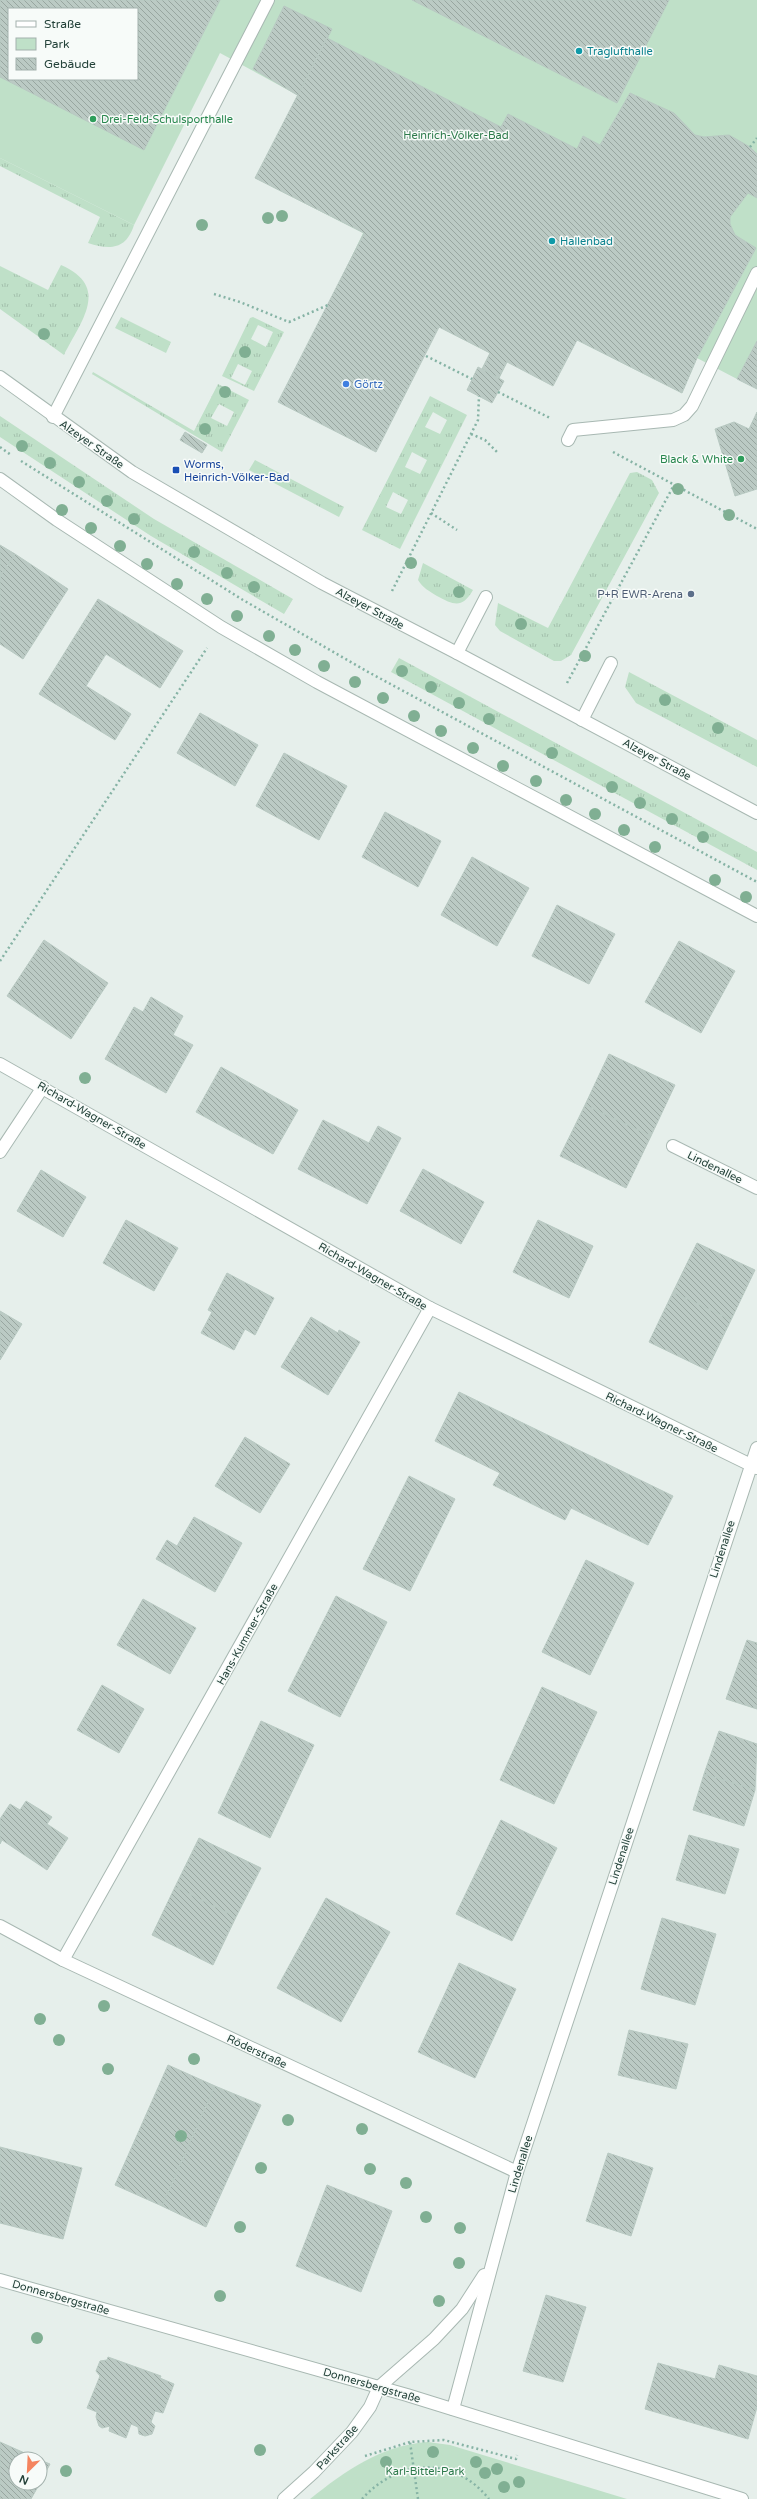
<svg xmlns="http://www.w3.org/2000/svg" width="757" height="2499" viewBox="0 0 757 2499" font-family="'Varela Round',sans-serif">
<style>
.grass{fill:url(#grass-tufts);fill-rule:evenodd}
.park{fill:#bfe0c8;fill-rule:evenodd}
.building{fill:url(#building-back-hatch);stroke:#b8c9c2;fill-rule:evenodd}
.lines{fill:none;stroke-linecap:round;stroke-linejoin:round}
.minor-casing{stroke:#a8b8b2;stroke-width:14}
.path{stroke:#86b3a5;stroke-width:2.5;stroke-dasharray:2 3;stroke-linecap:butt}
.minor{stroke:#fff;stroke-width:12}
.tree{fill:#80af93}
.culture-dot{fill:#0f9aa8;stroke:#f7fbf9;stroke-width:1.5}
.leisure-dot{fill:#2e9e5b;stroke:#f7fbf9;stroke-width:1.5}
.shop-dot{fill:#3f7fe0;stroke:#f7fbf9;stroke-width:1.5}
.transit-dot{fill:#1a4fb4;stroke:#f7fbf9;stroke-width:1.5}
.service-dot{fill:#5c6f8a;stroke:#f7fbf9;stroke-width:1.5}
.labels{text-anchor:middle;stroke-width:3;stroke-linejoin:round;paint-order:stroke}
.culture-label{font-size:11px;fill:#0d838f;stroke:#f7fbf9;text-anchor:start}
.leisure-label{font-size:11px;fill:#27864d;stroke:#f7fbf9;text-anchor:start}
.park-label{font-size:11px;fill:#2d7a4b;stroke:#f7fbf9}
.shop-label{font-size:11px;fill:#366cbe;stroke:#f7fbf9;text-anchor:start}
.street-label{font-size:11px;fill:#24423a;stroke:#f7fbf9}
.transit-label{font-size:11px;fill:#164399;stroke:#f7fbf9;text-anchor:start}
.service-label{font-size:11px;fill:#4e5e75;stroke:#f7fbf9;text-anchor:end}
</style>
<defs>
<pattern id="grass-tufts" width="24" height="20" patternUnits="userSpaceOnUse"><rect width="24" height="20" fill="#bfe0c8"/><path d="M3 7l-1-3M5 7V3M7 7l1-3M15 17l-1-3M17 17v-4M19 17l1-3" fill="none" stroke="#a4c1ad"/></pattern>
<pattern id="building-back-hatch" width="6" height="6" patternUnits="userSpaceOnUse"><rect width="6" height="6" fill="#bbcac4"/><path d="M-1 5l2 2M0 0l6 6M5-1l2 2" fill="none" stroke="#98a6a0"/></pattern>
</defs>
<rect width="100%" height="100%" fill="#e6efeb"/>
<g class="grass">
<path d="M0 158 134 225C126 250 110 250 88 243L100 217 0 166Z"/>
<path d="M61 265C111 287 81 321 64 355L0 309V266L48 290Z"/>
<path d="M121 317 171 342 166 353 115 328Z"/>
<path d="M253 317 284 332 254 391 222 376 250 318ZM258 325 273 332 266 347 251 339ZM238 364 252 371 245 385 231 378Z"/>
<path d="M93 372 194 431 218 384 249 400 222 452 92 374ZM219 404 234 412 227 426 211 418Z"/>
<path d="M430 396 467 415 400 549 362 530ZM433 412 447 420 440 434 425 427ZM412 452 427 460 420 474 405 467ZM393 492 408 500 401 514 386 507Z"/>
<path d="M0 416 154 519 293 599 284 614 151 536 0 437Z"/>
<path d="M255 460 344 507 339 517 249 470Z"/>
<path d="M637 472 652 480 659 493 571 655 561 661H554L500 631 495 625 498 603 548 628 630 473Z"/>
<path d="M423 563 473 590C462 609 454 605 437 596 429 591 423 588 418 580Z"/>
<path d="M399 658 757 852V870L391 672Z"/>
<path d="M629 672 757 740V767L636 703 625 687Z"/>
</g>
<g class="park">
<path d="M0 0H757V341L737 379 697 358 682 393 577 340 507 362 499 378 482 369 490 353 342 277 363 233 255 178 299 96 220 53 134 225 0 158ZM9 9H137V79H9Z"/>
<path d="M428 2442 450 2445 627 2499H310C345 2471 381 2445 428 2442Z"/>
</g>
<g class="building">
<path d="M0 0H220L144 150 0 77ZM9 9H137V79H9Z"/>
<path d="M412 0H669L617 103Z"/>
<path d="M284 6 332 29 299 96 253 69Z"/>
<path d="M327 38 501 127 508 114 577 149 583 136 600 145 630 93 674 113 695 135 704 137 729 135 750 147 757 154V198L748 193 730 217V224L735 235 756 248 697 358 682 393 577 340 553 386 507 362 499 378 482 369 490 353 439 327 376 452 278 402 364 233 255 178Z"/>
<path d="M757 341V389L737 379Z"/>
<path d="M478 367 504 381 492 403 467 390Z"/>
<path d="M757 412V489L735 496 715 429 734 422 749 429Z"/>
<path d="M185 432 207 445 202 453 180 440Z"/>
<path d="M0 545 15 554 0 577Z"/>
<path d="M15 554 68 589 23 659 0 644V577Z"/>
<path d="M98 599 183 651 160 688 106 654 86 686 131 714 115 740 39 694Z"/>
<path d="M200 713 258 745 235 786 177 753Z"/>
<path d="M284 753 347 786 319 840 256 806Z"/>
<path d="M385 812 441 841 418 887 362 857Z"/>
<path d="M472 857 529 888 497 946 441 915Z"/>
<path d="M557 905 615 934 589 984 532 956Z"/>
<path d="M44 940 108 983 71 1039 7 996Z"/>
<path d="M679 941 735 971 701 1033 645 1002Z"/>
<path d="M151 997 183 1016 173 1035 193 1045 166 1093 105 1059 134 1007 143 1012Z"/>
<path d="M609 1054 675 1085 651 1136 585 1105Z"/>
<path d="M221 1067 298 1110 273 1154 196 1112Z"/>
<path d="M585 1105 651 1136 626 1188 560 1156Z"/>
<path d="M323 1120 369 1143 378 1126 401 1138 367 1204 298 1169Z"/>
<path d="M423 1169 484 1202 461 1244 400 1211Z"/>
<path d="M41 1170 86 1197 63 1237 17 1211Z"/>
<path d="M126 1220 178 1248 154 1291 103 1263Z"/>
<path d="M538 1220 593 1246 569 1298 513 1272Z"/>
<path d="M697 1243 755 1270 731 1320 673 1292Z"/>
<path d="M227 1273 274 1298 255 1335 245 1329 234 1350 201 1333 212 1312 208 1310Z"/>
<path d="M673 1292 731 1320 707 1370 649 1342Z"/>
<path d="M0 1311 22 1324 0 1360Z"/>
<path d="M311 1317 338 1333 339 1330 360 1342 328 1395 281 1367Z"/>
<path d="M459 1392 673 1496 648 1545 571 1508 565 1520 493 1485 500 1473 435 1441Z"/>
<path d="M245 1437 290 1464 260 1513 215 1486Z"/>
<path d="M409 1476 455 1499 410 1591 363 1569Z"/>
<path d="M194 1517 242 1543 215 1592 156 1559 167 1540 177 1546Z"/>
<path d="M586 1560 634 1583 590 1675 542 1652Z"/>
<path d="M336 1596 387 1622 340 1717 288 1691Z"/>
<path d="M143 1599 196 1628 170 1674 117 1645Z"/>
<path d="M747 1640 757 1643V1709L726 1699Z"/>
<path d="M102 1685 144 1709 119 1753 77 1730Z"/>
<path d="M542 1687 597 1712 554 1804 500 1780Z"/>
<path d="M261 1721 314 1745 270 1838 218 1813Z"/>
<path d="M719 1731 757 1744 755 1790 704 1774Z"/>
<path d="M704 1774 755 1790 744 1826 693 1810Z"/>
<path d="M26 1801 52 1817 47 1824 68 1838 47 1870 2 1840 0 1844V1819L10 1804 20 1810Z"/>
<path d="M501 1820 557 1848 512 1941 456 1914Z"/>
<path d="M689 1835 739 1849 725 1894 676 1880Z"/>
<path d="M199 1838 261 1868 236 1917 175 1887Z"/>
<path d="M175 1887 236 1917 213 1965 152 1935Z"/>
<path d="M326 1898 390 1932 341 2022 277 1988Z"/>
<path d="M662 1918 716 1934 695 2005 641 1989Z"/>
<path d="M459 1963 516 1989 475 2078 418 2052Z"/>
<path d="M629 2030 688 2044 676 2089 618 2075Z"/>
<path d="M168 2065 215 2086 162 2206 115 2185Z"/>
<path d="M215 2086 261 2105 206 2227 162 2206Z"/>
<path d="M0 2147 82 2168 63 2239 0 2223Z"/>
<path d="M608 2153 653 2168 631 2236 586 2221Z"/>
<path d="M327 2185 392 2211 361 2292 296 2266Z"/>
<path d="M546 2295 586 2307 563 2382 523 2371Z"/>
<path d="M108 2357 161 2376 160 2378 174 2384 163 2413 155 2411 151 2422 155 2426 152 2434 145 2436 139 2434 138 2427 131 2424 126 2438 109 2431 110 2426 102 2428 99 2426 96 2417 97 2412 87 2408 100 2376 96 2371 100 2361 107 2360Z"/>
<path d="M658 2363 715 2379 719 2365 757 2376V2407L748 2439 645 2409Z"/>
<path d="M0 2442 38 2459H16V2483H40L31 2499H0Z"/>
<path d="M40 2460 50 2464 40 2483Z"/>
</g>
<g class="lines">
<g class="minor-casing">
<g id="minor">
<path d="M0 377 132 472 322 583 457 653 757 813"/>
<path d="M53 417 268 0"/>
<path d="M568 440 573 430 673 420 684 415 692 406 757 273"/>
<path d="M0 479 57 520 221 627 317 682 757 916"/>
<path d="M457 653 486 597"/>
<path d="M582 720 611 663"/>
<path d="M0 1064 430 1308 757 1468"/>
<path d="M673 1146 757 1188"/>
<path d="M0 1152 43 1087"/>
<path d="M0 1926 63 1960 517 2172"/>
<path d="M63 1960 430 1308"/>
<path d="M0 2280 407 2395 742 2499"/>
<path d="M453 2409 517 2172 757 1448"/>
<path d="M284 2499 314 2472 352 2432 370 2407 379 2387 434 2339 462 2309 484 2275"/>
</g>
</g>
<g class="path">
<path d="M750 147 757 138"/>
<path d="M214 294 240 302 289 322 328 305"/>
<path d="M426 356 472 379"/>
<path d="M498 392 550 418"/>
<path d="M471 434 485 440 498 453"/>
<path d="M0 447 11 455"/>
<path d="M613 452 757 529"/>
<path d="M21 461 243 600 370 673 757 882"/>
<path d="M431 513 457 530"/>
<path d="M392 591 478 420 479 396"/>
<path d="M567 683 674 485"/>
<path d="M0 961 207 648"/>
<path d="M365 2456 410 2442"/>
<path d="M362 2499C398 2459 454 2455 489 2499"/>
<path d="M418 2499 410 2442 444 2440 516 2459 517 2455"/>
</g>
<use href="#minor" class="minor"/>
</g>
<g class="tree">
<circle cx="282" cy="216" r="6"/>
<circle cx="268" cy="218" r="6"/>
<circle cx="202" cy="225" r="6"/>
<circle cx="44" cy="334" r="6"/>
<circle cx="245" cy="352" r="6"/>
<circle cx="225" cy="392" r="6"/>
<circle cx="205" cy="429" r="6"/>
<circle cx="22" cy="446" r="6"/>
<circle cx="50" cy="463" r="6"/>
<circle cx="79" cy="482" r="6"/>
<circle cx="678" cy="489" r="6"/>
<circle cx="107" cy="501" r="6"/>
<circle cx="62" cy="510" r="6"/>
<circle cx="729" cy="515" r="6"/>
<circle cx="134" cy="519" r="6"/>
<circle cx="91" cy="528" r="6"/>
<circle cx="120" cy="546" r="6"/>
<circle cx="194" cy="552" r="6"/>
<circle cx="411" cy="563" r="6"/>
<circle cx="147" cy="564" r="6"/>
<circle cx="227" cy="573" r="6"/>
<circle cx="177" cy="584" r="6"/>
<circle cx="254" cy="587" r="6"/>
<circle cx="459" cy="592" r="6"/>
<circle cx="207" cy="599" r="6"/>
<circle cx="237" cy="616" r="6"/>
<circle cx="521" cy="624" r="6"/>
<circle cx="269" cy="636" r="6"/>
<circle cx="295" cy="650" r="6"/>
<circle cx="585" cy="656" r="6"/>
<circle cx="324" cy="666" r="6"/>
<circle cx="402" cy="671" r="6"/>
<circle cx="355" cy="682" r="6"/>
<circle cx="431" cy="687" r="6"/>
<circle cx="383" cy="698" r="6"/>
<circle cx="665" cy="700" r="6"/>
<circle cx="459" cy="703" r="6"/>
<circle cx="414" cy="716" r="6"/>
<circle cx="489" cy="719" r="6"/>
<circle cx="718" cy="728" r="6"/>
<circle cx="441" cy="731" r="6"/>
<circle cx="473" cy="748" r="6"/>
<circle cx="552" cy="753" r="6"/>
<circle cx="503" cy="766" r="6"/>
<circle cx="536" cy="781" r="6"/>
<circle cx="612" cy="787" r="6"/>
<circle cx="566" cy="800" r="6"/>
<circle cx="640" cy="803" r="6"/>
<circle cx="595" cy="814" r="6"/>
<circle cx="672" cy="819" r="6"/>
<circle cx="624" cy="830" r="6"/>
<circle cx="703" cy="837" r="6"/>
<circle cx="655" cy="847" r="6"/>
<circle cx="715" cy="880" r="6"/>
<circle cx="746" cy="897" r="6"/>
<circle cx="85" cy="1078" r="6"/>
<circle cx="104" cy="2006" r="6"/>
<circle cx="40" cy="2019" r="6"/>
<circle cx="59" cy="2040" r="6"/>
<circle cx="194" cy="2059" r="6"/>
<circle cx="108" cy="2069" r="6"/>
<circle cx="288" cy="2120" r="6"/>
<circle cx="362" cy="2129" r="6"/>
<circle cx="181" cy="2136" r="6"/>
<circle cx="261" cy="2168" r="6"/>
<circle cx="370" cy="2169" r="6"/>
<circle cx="406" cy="2183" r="6"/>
<circle cx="426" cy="2217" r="6"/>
<circle cx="240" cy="2227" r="6"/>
<circle cx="460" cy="2228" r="6"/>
<circle cx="459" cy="2263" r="6"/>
<circle cx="220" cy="2296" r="6"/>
<circle cx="439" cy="2301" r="6"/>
<circle cx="37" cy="2338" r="6"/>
<circle cx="260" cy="2450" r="6"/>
<circle cx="433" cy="2452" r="6"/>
<circle cx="386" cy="2462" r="6"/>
<circle cx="476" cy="2462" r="6"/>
<circle cx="497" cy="2469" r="6"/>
<circle cx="66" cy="2471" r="6"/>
<circle cx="485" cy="2473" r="6"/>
<circle cx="519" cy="2482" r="6"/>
<circle cx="504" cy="2487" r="6"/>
</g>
<g class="culture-dot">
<circle cx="579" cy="51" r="4"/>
<circle cx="552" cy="241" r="4"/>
</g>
<g class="leisure-dot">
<circle cx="93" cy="119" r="4"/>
<circle cx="741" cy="459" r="4"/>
</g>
<circle class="shop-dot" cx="346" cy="384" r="4"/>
<rect class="transit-dot" x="172" y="466" width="8" height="8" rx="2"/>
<circle class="service-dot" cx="691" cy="594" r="4"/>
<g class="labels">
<g class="culture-label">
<text x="587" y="55">Traglufthalle</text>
<text x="560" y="245">Hallenbad</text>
</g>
<g class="leisure-label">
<text x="101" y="123">Drei-Feld-Schulsporthalle</text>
<text x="733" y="463" text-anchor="end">Black &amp; White</text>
</g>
<g class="park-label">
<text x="456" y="139">Heinrich-Völker-Bad</text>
<text x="425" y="2475">Karl-Bittel-Park</text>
</g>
<g class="shop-label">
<text x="354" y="388">Görtz</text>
</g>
<g class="street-label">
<text transform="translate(92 444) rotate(35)" y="4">Alzeyer Straße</text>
<text transform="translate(370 608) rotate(28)" y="4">Alzeyer Straße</text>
<text transform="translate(657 759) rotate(28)" y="4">Alzeyer Straße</text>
<text transform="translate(92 1115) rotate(30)" y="4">Richard-Wagner-Straße</text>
<text transform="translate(715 1167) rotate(26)" y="4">Lindenallee</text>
<text transform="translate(373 1276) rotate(30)" y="4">Richard-Wagner-Straße</text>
<text transform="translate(662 1422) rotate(26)" y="4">Richard-Wagner-Straße</text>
<text transform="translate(722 1549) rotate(-72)" y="4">Lindenallee</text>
<text transform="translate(247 1634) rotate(-61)" y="4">Hans-Kummer-Straße</text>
<text transform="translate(621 1856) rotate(-72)" y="4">Lindenallee</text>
<text transform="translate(257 2051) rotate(25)" y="4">Röderstraße</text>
<text transform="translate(520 2164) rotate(-73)" y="4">Lindenallee</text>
<text transform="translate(61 2297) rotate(16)" y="4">Donnersbergstraße</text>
<text transform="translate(372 2385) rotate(16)" y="4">Donnersbergstraße</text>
<text transform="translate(337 2447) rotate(-48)" y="4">Parkstraße</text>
</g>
<g class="transit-label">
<text x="184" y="468">Worms,<tspan x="184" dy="13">Heinrich-Völker-Bad</tspan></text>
</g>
<g class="service-label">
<text x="683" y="598">P+R EWR-Arena</text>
</g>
</g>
<rect x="8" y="8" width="130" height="72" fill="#f7fbf9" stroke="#a3b1ad"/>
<rect x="16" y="21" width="20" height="6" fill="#ffffff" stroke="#a3b1ad"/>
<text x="44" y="28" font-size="12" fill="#24423a">Straße</text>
<rect x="16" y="38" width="20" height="12" fill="#bfe0c8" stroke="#a3b1ad"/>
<text x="44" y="48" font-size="12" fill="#24423a">Park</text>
<rect x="16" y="58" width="20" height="12" fill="url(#building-back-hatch)" stroke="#a3b1ad"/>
<text x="44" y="68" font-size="12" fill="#24423a">Gebäude</text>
<g transform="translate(28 2471) rotate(204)"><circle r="19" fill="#f7fbf9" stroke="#a3b1ad"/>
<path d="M0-3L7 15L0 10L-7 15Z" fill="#f4845f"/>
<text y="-6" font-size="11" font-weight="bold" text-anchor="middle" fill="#24423a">N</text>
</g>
</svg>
